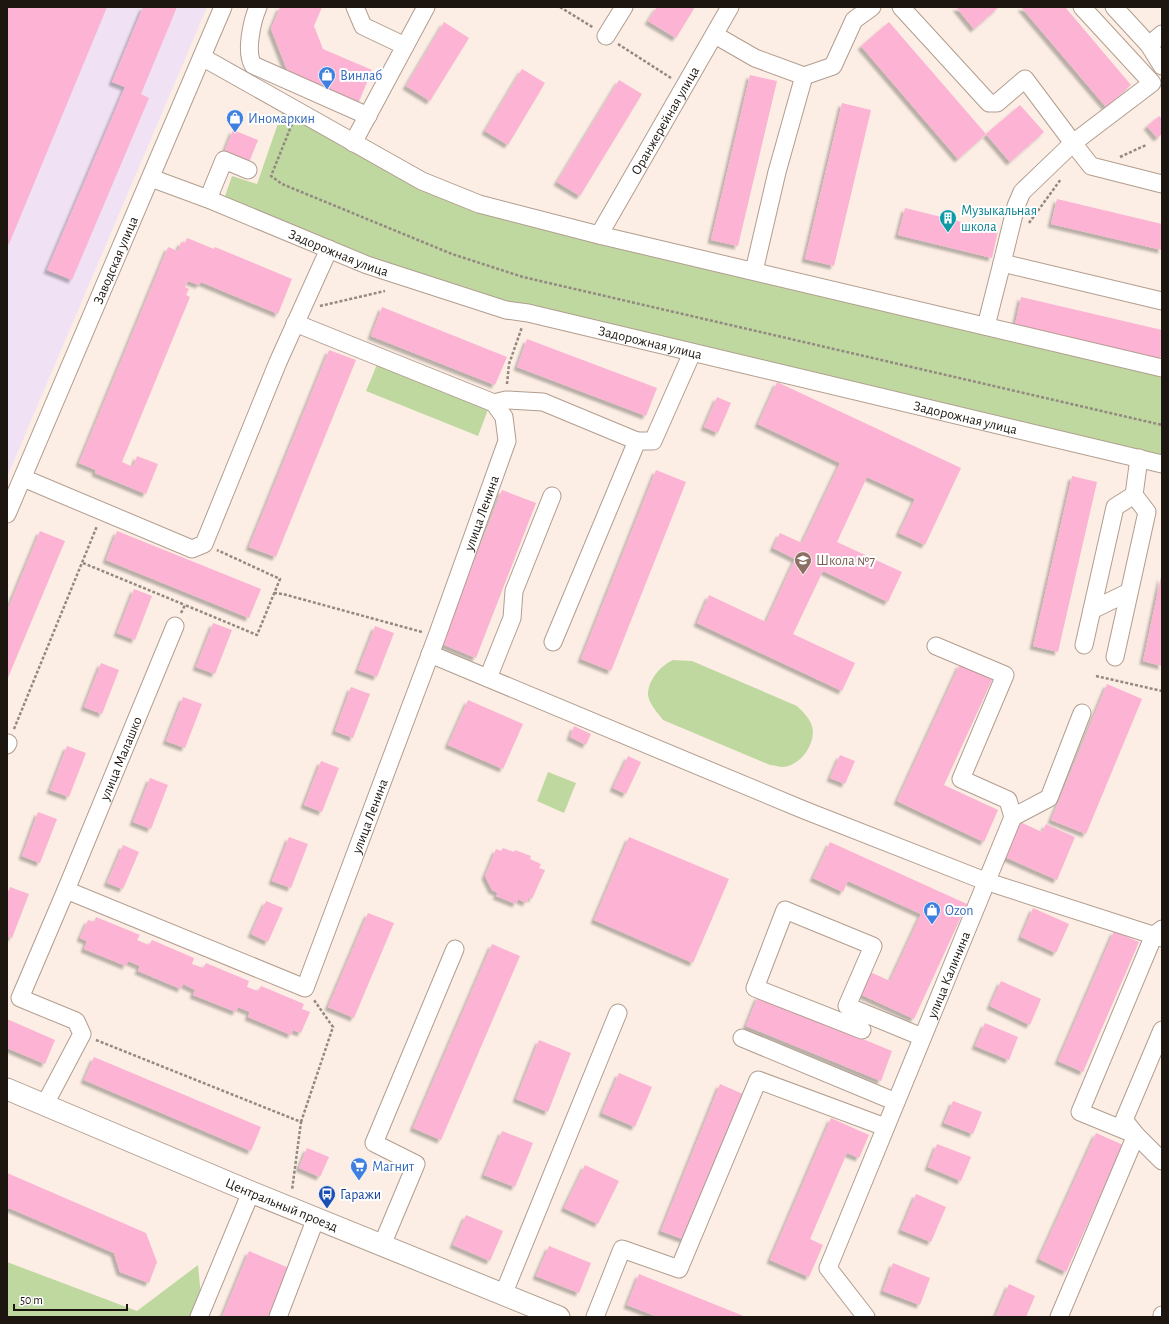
<svg xmlns="http://www.w3.org/2000/svg" width="1169" height="1324" viewBox="0 0 1169 1324" font-family="'Alegreya Sans',sans-serif">
<style>
.industrial{fill:#f0e1f4}
.green{fill:#bfd8a0}
.building{fill:#fcb3d4;filter:url(#shadow)}
.lines{fill:none;stroke-linecap:round;stroke-linejoin:round}
.minor-casing{stroke:#b29d8e;stroke-width:19}
.major-casing{stroke:#b29d8e;stroke-width:23}
.path{stroke:#938981;stroke-width:2.5;stroke-dasharray:3 2;stroke-linecap:butt}
.minor{stroke:#fff;stroke-width:17}
.major{stroke:#fff;stroke-width:21}
.labels{text-anchor:middle;stroke-width:4;stroke-linejoin:round;paint-order:stroke}
.shop-label{font-size:14px;fill:#366cbe;stroke:#fefefe;text-anchor:start}
.street-label{font-size:14px;fill:#1d1610;stroke:#fefefe}
.culture-label{font-size:14px;fill:#0d838f;stroke:#fefefe;text-anchor:start}
.education-label{font-size:14px;fill:#785e54;stroke:#fefefe;text-anchor:start}
.transit-label{font-size:14px;fill:#164399;stroke:#fefefe;text-anchor:start}
</style>
<defs>
<filter id="shadow"><feDropShadow dx="-3.5" dy="3.5" stdDeviation="1" flood-color="#0004"/></filter>
</defs>
<rect width="100%" height="100%" fill="#fceee4"/>
<path class="industrial" d="M7 7H207L7 477Z"/>
<g class="green">
<path d="M283 109 342 147 479 204 1162 368V467L528 313 222 205 232 176 257 184Z"/>
<path d="M378 362 489 407 478 436 366 391Z"/>
<path d="M673 660 692 661 797 706C803 712 809 717 812 726 817 743 800 766 783 767 779 767 774 765 770 765L663 720C658 713 649 704 648 695 648 680 660 666 673 660Z"/>
<path d="M548 772 576 783 564 813 537 801Z"/>
<path d="M7 1262 137 1311 198 1265 203 1317H7Z"/>
</g>
<g class="building">
<path d="M7 7H107L9 244 7 243Z"/>
<path d="M143 7H177L141 94 149 98 72 280 47 270 125 87 112 82Z"/>
<path d="M280 7H322L314 26 323 49 372 70 358 104 289 75 271 29Z"/>
<path d="M657 7H695L676 38 648 21Z"/>
<path d="M956 7H999L974 29Z"/>
<path d="M1021 7H1065L1131 85 1106 107Z"/>
<path d="M444 22 469 38 430 101 406 86Z"/>
<path d="M889 22 986 134 958 159 861 46Z"/>
<path d="M522 69 545 83 508 145 485 131Z"/>
<path d="M750 75 777 81 738 246 711 240Z"/>
<path d="M619 80 642 94 580 196 557 182Z"/>
<path d="M842 103 871 110 834 266 805 259Z"/>
<path d="M1020 105 1044 132 1010 162 986 134Z"/>
<path d="M1159 116 1162 119V134L1157 138 1147 126Z"/>
<path d="M233 130 258 140 248 165 223 155Z"/>
<path d="M1057 199 1162 224V250L1051 224Z"/>
<path d="M905 208 998 231 992 258 898 235Z"/>
<path d="M187 238 214 249 215 247 292 279 278 314 201 282 199 285 188 281 185 287 189 289 186 295 190 297 122 462 133 467 137 456 158 464 146 494 95 473 96 470 79 463 168 247 178 251 181 242 185 243Z"/>
<path d="M1021 297 1162 330V352L1159 363 1014 329Z"/>
<path d="M382 307 507 357 495 385 371 336Z"/>
<path d="M527 339 657 388 646 416 517 367Z"/>
<path d="M329 350 356 360 276 557 249 547Z"/>
<path d="M777 382 961 468 925 545 899 533 915 499 867 477 837 542 902 572 888 602 823 571 793 634 855 663 842 691 697 623 709 595 766 622 795 559 773 548 780 533 802 543 840 463 758 424Z"/>
<path d="M717 397 731 403 718 433 704 427Z"/>
<path d="M656 470 686 482 611 671 581 659Z"/>
<path d="M1072 476 1097 482 1058 652 1033 646Z"/>
<path d="M502 490 536 503 476 658 442 644Z"/>
<path d="M40 531 65 541 7 680V611Z"/>
<path d="M117 531 261 589 249 618 106 560Z"/>
<path d="M1161 577 1162 578V666L1143 661Z"/>
<path d="M134 589 152 596 135 640 117 633Z"/>
<path d="M213 623 232 630 215 674 196 667Z"/>
<path d="M375 626 394 633 377 677 358 670Z"/>
<path d="M101 663 119 670 102 714 84 707Z"/>
<path d="M960 664 993 678 944 785 998 810 984 842 897 801Z"/>
<path d="M1107 684 1142 699 1086 834 1051 820Z"/>
<path d="M351 687 370 694 353 738 335 731Z"/>
<path d="M183 697 202 704 185 748 166 741Z"/>
<path d="M468 700 523 724 503 769 448 745Z"/>
<path d="M574 726 591 734 586 745 570 737Z"/>
<path d="M67 746 86 753 69 797 50 790Z"/>
<path d="M840 755 855 761 845 784 830 778Z"/>
<path d="M628 756 641 762 626 794 613 788Z"/>
<path d="M321 761 339 768 322 812 304 805Z"/>
<path d="M150 778 168 785 151 829 133 822Z"/>
<path d="M38 812 57 819 40 863 22 856Z"/>
<path d="M1020 822 1042 832 1046 824 1075 837 1057 880 1005 857Z"/>
<path d="M289 837 308 844 291 888 272 881Z"/>
<path d="M629 837 729 879 693 963 594 920Z"/>
<path d="M830 842 967 904 914 1019 860 994 870 972 890 981 921 914 848 881 843 892 813 878Z"/>
<path d="M123 845 139 852 123 889 107 883Z"/>
<path d="M503 848 514 852 515 850 531 856 530 859 541 864 539 868 545 870 532 899 529 897 526 903 518 899 516 904 496 896 498 893 492 890 485 876 496 849 501 851Z"/>
<path d="M10 887 29 894 12 938 7 936V895Z"/>
<path d="M266 901 283 908 268 942 251 934Z"/>
<path d="M1033 908 1069 924 1056 953 1021 937Z"/>
<path d="M368 913 394 923 354 1018 328 1007Z"/>
<path d="M96 917 140 935 137 940 149 945 152 940 194 958 192 964 203 968 206 963 249 981 247 987 258 991 261 986 304 1004 302 1009 310 1012 301 1033 293 1030 291 1035 248 1017 250 1012 238 1007 236 1012 193 995 195 990 183 984 181 989 138 971 140 966 128 961 126 966 84 949 87 941 80 938 88 920 94 922Z"/>
<path d="M1114 931 1139 942 1083 1072 1058 1061Z"/>
<path d="M492 944 520 956 441 1140 413 1128Z"/>
<path d="M1001 981 1041 999 1030 1025 990 1006Z"/>
<path d="M758 996 892 1051 881 1081 746 1026Z"/>
<path d="M7 1019 55 1040 45 1064 7 1048Z"/>
<path d="M985 1023 1018 1037 1009 1060 975 1046Z"/>
<path d="M539 1040 571 1053 548 1112 516 1099Z"/>
<path d="M94 1057 261 1127 251 1151 84 1080Z"/>
<path d="M619 1073 652 1087 635 1127 602 1113Z"/>
<path d="M720 1084 743 1094 685 1240 661 1231Z"/>
<path d="M953 1101 982 1112 973 1134 944 1123Z"/>
<path d="M831 1118 869 1135 859 1158 847 1153 810 1239 823 1245 809 1277 770 1260Z"/>
<path d="M502 1131 533 1143 515 1187 484 1175Z"/>
<path d="M1096 1133 1123 1145 1066 1272 1039 1259Z"/>
<path d="M937 1144 971 1157 961 1181 928 1167Z"/>
<path d="M307 1148 329 1157 320 1177 299 1168Z"/>
<path d="M585 1165 619 1181 598 1224 564 1208Z"/>
<path d="M7 1173 146 1233 157 1262 149 1283 120 1272 114 1253 9 1208 7 1209Z"/>
<path d="M916 1194 946 1207 931 1242 901 1230Z"/>
<path d="M466 1215 503 1231 490 1261 453 1245Z"/>
<path d="M549 1246 591 1263 579 1293 536 1276Z"/>
<path d="M249 1251 289 1268 268 1317H222Z"/>
<path d="M893 1263 930 1278 920 1305 883 1291Z"/>
<path d="M639 1274 746 1317H658L627 1305Z"/>
<path d="M1009 1284 1035 1296 1026 1317H995Z"/>
</g>
<g class="lines">
<g class="minor-casing">
<g id="minor">
<path d="M258 7C252 21 245 52 253 65L368 116"/>
<path d="M355 7 363 26 405 46"/>
<path d="M901 7 989 103H997L1025 79 1073 143 1022 192 1016 206 1002 263"/>
<path d="M1082 7 1152 83 1073 143 1091 166 1162 184"/>
<path d="M1114 7 1149 45 1162 34"/>
<path d="M715 35 755 58 804 76 777 172 754 271"/>
<path d="M606 36 624 7"/>
<path d="M1149 45 1162 66"/>
<path d="M202 57 422 181 479 204 599 235 1162 368"/>
<path d="M804 76 833 66 854 20 872 7"/>
<path d="M353 143 426 7"/>
<path id="s1" d="M151 178 208 199 367 265 506 310 528 313 1162 464"/>
<path d="M208 199 224 160 248 170"/>
<path id="s2" d="M599 235 730 7"/>
<path d="M295 323 494 403 506 400 543 402 637 441"/>
<path d="M986 326 1002 263 1162 301"/>
<path d="M23 478 192 549 204 544 278 362 329 249"/>
<path id="s3" d="M7 514 223 7"/>
<path d="M1092 610 1129 592"/>
<path d="M553 642 637 441H653L692 353"/>
<path d="M1084 645 1115 507 1134 495"/>
<path d="M430 654 804 810 985 881 1162 938"/>
<path d="M1115 657 1147 512 1134 495 1139 458"/>
<path d="M488 678 512 618 514 591 552 496"/>
<path d="M7 745 8 743"/>
<path d="M1013 817 1049 798 1082 713"/>
<path id="s4" d="M66 890 305 988 437 636 507 441 504 417 494 403"/>
<path d="M862 1030 755 988 785 910 873 946 847 1006 922 1037"/>
<path d="M1162 1030 1124 1120 1136 1135 1162 1161"/>
<path d="M742 1038 896 1102"/>
<path id="s5" d="M45 1104 82 1034 76 1021 20 998 66 890 175 626"/>
<path d="M382 1245 416 1164 374 1143 455 949"/>
<path d="M503 1295 618 1013"/>
<path d="M199 1317 251 1192"/>
<path d="M278 1317 316 1218"/>
<path d="M595 1317 622 1249 679 1269 758 1080 885 1127"/>
<path id="s6" d="M866 1317 828 1268 1013 817 1008 800 961 779 1005 675 936 646"/>
<path d="M1059 1317 1136 1135 1080 1112 1154 935 1162 929"/>
<path d="M1162 1317V1315"/>
</g>
</g>
<g class="major-casing">
<g id="major">
<path id="s7" d="M7 1089 251 1192 559 1317"/>
</g>
</g>
<g class="path">
<path d="M560 7 594 28"/>
<path d="M618 44 671 78"/>
<path d="M292 124 271 176 282 184 452 254 523 277 1162 425"/>
<path d="M1120 157 1146 145"/>
<path d="M1029 223 1061 179"/>
<path d="M320 306 385 291"/>
<path d="M507 384 509 364 522 327"/>
<path d="M83 563 185 605"/>
<path d="M274 593 283 594 422 632"/>
<path d="M181 613 185 605 257 635 280 579 217 550"/>
<path d="M1096 676 1162 691"/>
<path d="M14 729 97 526"/>
<path d="M96 1040 301 1122 292 1190"/>
<path d="M301 1122 333 1027 314 1000"/>
</g>
<use href="#minor" class="minor"/>
<use href="#major" class="major"/>
</g>
<defs>
<g id="shop-pin" transform="scale(0.9)"><path d="M0 17L-7.5 6A9.5 9.5 0 1 1 7.5 6Z" fill="#3f7fe0" stroke="#fefefe"/><path d="M-5-2.5h2.3a2.7 3.5 0 0 1 5.4 0H5L5.5 6h-11ZM-1.5-2.5h3a1.5 2.3 0 0 0-3 0Z" fill="#fff"/></g>
<g id="building-pin" transform="scale(0.9)"><path d="M0 17L-7.5 6A9.5 9.5 0 1 1 7.5 6Z" fill="#0f9aa8" stroke="#fefefe"/><path d="M-4-6H4V6H1V3H-1V6H-4ZM-2.5-4.3h1.7v1.8h-1.7ZM.8-4.3h1.7v1.8H.8ZM-2.5-1h1.7V.8h-1.7ZM.8-1h1.7V.8H.8Z" fill="#fff"/></g>
<g id="school-pin" transform="scale(0.9)"><path d="M0 17L-7.5 6A9.5 9.5 0 1 1 7.5 6Z" fill="#8d6e63" stroke="#fefefe"/><path d="M0-5L7-2L0 1L-7-2ZM-4 1L0 2.5L4 1V4Q0 6-4 4Z" fill="#fff"/></g>
<g id="supermarket-pin" transform="scale(0.9)"><path d="M0 17L-7.5 6A9.5 9.5 0 1 1 7.5 6Z" fill="#3f7fe0" stroke="#fefefe"/><path d="M-6-5.5h2.5l.6 2H6L4.5 2H-2.5L-4.4-4H-6ZM-1.5 3.2a1.3 1.3 0 1 0 .1 0ZM3 3.2a1.3 1.3 0 1 0 .1 0Z" fill="#fff"/></g>
<g id="bus-pin" transform="scale(0.9)"><path d="M0 17L-7.5 6A9.5 9.5 0 1 1 7.5 6Z" fill="#1a4fb4" stroke="#fefefe"/><path d="M-5-6H5V4H4V6H2V4H-2V6H-4V4H-5ZM-3.5-4V0h7V-4ZM-3.5 1.2v1.5H-2V1.2ZM2 1.2v1.5H3.5V1.2Z" fill="#fff"/></g>
</defs>
<g fill-rule="evenodd">
<use href="#shop-pin" x="327" y="75"/>
<use href="#shop-pin" x="235" y="118"/>
<use href="#building-pin" x="948" y="218"/>
<use href="#school-pin" x="803" y="560"/>
<use href="#shop-pin" x="932" y="910"/>
<use href="#supermarket-pin" x="359" y="1166"/>
<use href="#bus-pin" x="327" y="1194"/>
</g>
<g class="labels">
<g class="shop-label">
<text x="340" y="80">Винлаб</text>
<text x="248" y="123">Иномаркин</text>
<text x="945" y="915">Ozon</text>
<text x="372" y="1171">Магнит</text>
</g>
<g class="street-label">
<text dy="5" stroke="none"><textPath href="#s2" startOffset="132">Оранжерейная улица</textPath></text>
<text dy="5" stroke="none"><textPath href="#s1" startOffset="202">Задорожная улица</textPath></text>
<text dy="5" stroke="none"><textPath href="#s3" startOffset="276">Заводская улица</textPath></text>
<text dy="5" stroke="none"><textPath href="#s1" startOffset="527">Задорожная улица</textPath></text>
<text dy="5" stroke="none"><textPath href="#s1" startOffset="851">Задорожная улица</textPath></text>
<text dy="5" stroke="none"><textPath href="#s4" startOffset="765">улица Ленина</textPath></text>
<text dy="5" stroke="none"><textPath href="#s5" startOffset="414">улица Малашко</textPath></text>
<text dy="5" stroke="none"><textPath href="#s4" startOffset="442">улица Ленина</textPath></text>
<text dy="5" stroke="none"><textPath href="#s6" startOffset="379">улица Калинина</textPath></text>
<text dy="5" stroke="none"><textPath href="#s7" startOffset="298">Центральный проезд</textPath></text>
</g>
<g class="culture-label">
<text x="961" y="215">Музыкальная<tspan x="961" dy="16">школа</tspan></text>
</g>
<g class="education-label">
<text x="816" y="565">Школа №7</text>
</g>
<g class="transit-label">
<text x="340" y="1199">Гаражи</text>
</g>
</g>
<rect width="1169" height="1324" fill="none" stroke="#1d1610" stroke-width="16"/>
<path d="M14 1304v6h113v-6" fill="none" stroke="#1d1610" stroke-width="2"/>
<text x="20" y="1304" font-size="12" fill="#1d1610" stroke="#fefefe" stroke-width="3" paint-order="stroke">50 m</text>
</svg>
